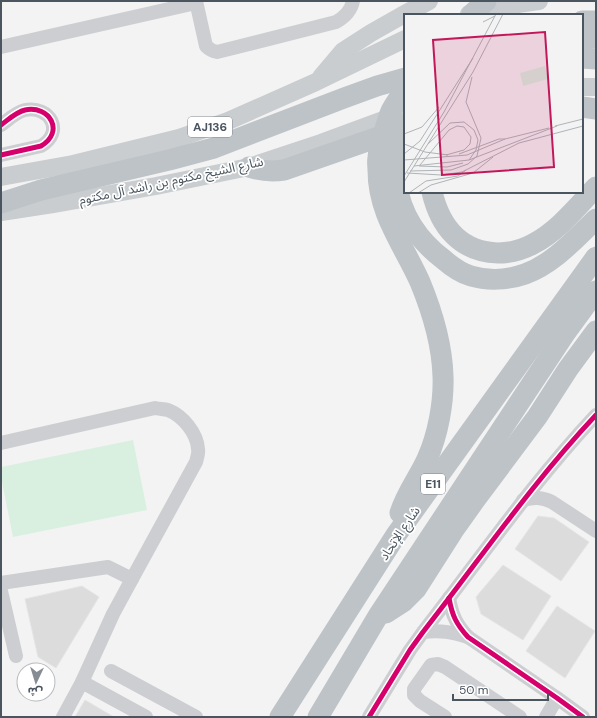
<svg xmlns="http://www.w3.org/2000/svg" width="597" height="718" viewBox="0 0 597 718" font-family="'DM Sans','Noto Sans Arabic',sans-serif">
<style>
.green{fill:#d9f0e1}
.building{fill:#dcdcdd;stroke:#e4e5e6}
.lines{fill:none;stroke-linecap:round;stroke-linejoin:round}
.minor{stroke:#ccced1;stroke-width:14}
.major{stroke:#c9cdcf;stroke-width:18}
.highway{stroke:#bec3c7;stroke-width:21}
.cycleway-casing{stroke:#fff;stroke-width:8}
.cycleway{stroke:#d6006c;stroke-width:5}
.labels{text-anchor:middle;stroke-width:3.5;stroke-linejoin:round;paint-order:stroke}
.shield{fill:#fff;stroke:#80888f;stroke-width:1}
.shield-label{font-size:12px;font-weight:bold;fill:#4a555f}
.street-label{font-size:13px;fill:#4a555f;stroke:#fff}
.inset-road{fill:none;stroke:#afb4b8;stroke-width:1}
.view{fill:#c2185b;fill-opacity:0.15;stroke:#c2185b;stroke-width:2}
.inset-edge{fill:none;stroke:#4a555f;stroke-width:2}
</style>
<rect width="100%" height="100%" fill="#f3f3f3"/>
<path class="green" d="M133 440 147 510 13 537 1 477V467Z"/>
<g class="building">
<path d="M538 516 554 518 589 542 561 581 515 549Z"/>
<path d="M503 565 551 596 523 640 481 614 476 597Z"/>
<path d="M82 586 99 597 56 668 38 657 25 599Z"/>
<path d="M557 606 595 631 565 678 526 651Z"/>
<path d="M85 700 114 717H75Z"/>
</g>
<g class="lines">
<g class="minor">
<path d="M196 1 206 46C210 50 212 51 217 52L336 22C345 17 351 11 353 1"/>
<path d="M1 47 196 3"/>
<path d="M1 125C8 120 16 112 25 110 50 105 65 132 41 146L1 155"/>
<path d="M1 443 155 408C159 409 164 409 168 410 183 416 197 433 198 449 199 453 197 458 196 462L132 579"/>
<path d="M523 500C534 497 542 497 552 502L596 531"/>
<path d="M1 583 108 567 132 579 113 614 82 682 63 717"/>
<path d="M1 591 16 656"/>
<path d="M449 598C452 615 456 624 468 637L557 698 583 717"/>
<path d="M423 632C440 630 452 632 468 637"/>
<path d="M111 671 196 717"/>
<path d="M82 682 146 717"/>
<path d="M369 717 410 650 423 632C480 559 533 482 596 415"/>
<path d="M445 717 420 701 414 695V689L431 665 438 664 445 667 520 717"/>
<path d="M546 717 557 698"/>
</g>
<g class="major">
<path d="M469 14C492 8 515 4 539 1"/>
<path d="M321 77 343 51 371 33 401 16 429 1"/>
<path d="M582 87H596"/>
<path d="M1 177 73 164 179 138 228 121 316 82 405 39"/>
<path d="M1 212 53 204 156 186 249 167 321 143 405 112"/>
</g>
<g class="highway">
<path d="M472 14 486 1"/>
<path d="M582 21H596"/>
<path d="M582 38H596"/>
<path d="M582 58 596 59"/>
<path d="M582 107 596 109"/>
<path d="M405 124C399 143 394 163 397 183 400 214 419 241 443 259 451 266 461 273 471 276 488 281 508 280 525 274 553 264 575 239 596 219"/>
<path d="M249 167C261 171 271 172 284 170L393 132"/>
<path d="M432 192C440 226 460 252 498 253 510 253 522 250 533 244 558 231 577 207 596 187"/>
<path d="M1 203 41 190 169 160 214 148 344 98 377 86 405 78"/>
<path d="M400 513C406 493 419 477 427 459 438 435 444 402 443 376 442 344 432 311 420 282 403 244 378 214 378 170 378 166 377 162 378 158 378 153 380 148 381 143 384 133 387 121 391 111 395 103 401 96 405 88"/>
<path d="M386 613 403 602 416 589 453 531 475 500 537 417 568 369 596 331"/>
<path d="M280 717 396 535 596 257"/>
<path d="M318 717 378 616 566 332 596 291"/>
</g>
<g class="cycleway-casing">
<g id="cycleway">
<path d="M1 125C8 120 16 112 25 110 50 105 65 132 41 146L1 155"/>
<path d="M449 598C452 615 456 624 468 637L557 698 583 717"/>
<path d="M369 717 410 650 423 632C480 559 533 482 596 415"/>
</g>
</g>
<use href="#cycleway" class="cycleway"/>
</g>
<g class="labels">
<g class="shield">
<rect x="188" y="117" width="44" height="20" rx="3"/>
<rect x="421" y="474" width="24" height="20" rx="3"/>
</g>
<g class="shield-label">
<text x="210" y="131">AJ136</text>
<text x="433" y="488">E11</text>
</g>
<g class="street-label">
<text transform="translate(171 180) rotate(-12)" y="5">شارع الشيخ مكتوم بن راشد آل مكتوم</text>
<text transform="translate(399 533) rotate(-56)" y="5">شارع الإتحاد</text>
</g>
</g>
<g transform="translate(404 14)">
<rect width="179" height="179" fill="#f3f3f3"/>
<path d="M141 52 144 65 119 72 116 59Z" fill="#d9f0e1"/>
<path class="inset-road" d="M79 8 91 2M151 112 179 105M0 120 18 113 35 93M0 130 21 138 44 141M24 130 46 109 60 108 70 116 74 126 72 136 65 146M0 140 16 127 69 44M55 140 95 125H101M0 146 63 141 101 125 145 114M16 151 45 116 53 112 60 113 67 123 66 130 60 136 42 141M10 152 65 146 153 112M15 152 43 153 59 149M6 157 47 156 64 150 73 142 77 124 62 88 68 63M3 159 37 161 58 158 115 129 179 112M0 162 40 98 92 0M0 168 69 58 99 0M5 179 22 167 54 162 62 156M14 179 27 171 69 159 89 143"/>
<path class="view" d="M141 18 150 153 38 161 29 26Z"/>
<rect width="179" height="179" class="inset-edge"/>
</g>
<rect width="597" height="718" fill="none" stroke="#4a555f" stroke-width="4"/>
<g transform="translate(36 682) rotate(184)"><circle r="19" fill="#ffffff" stroke="#b7bbbf"/>
<path d="M0-3L7 15L0 10L-7 15Z" fill="#858c93"/>
<text y="-6" font-size="11" font-weight="bold" text-anchor="middle" fill="#4a555f">ش</text>
</g>
<path d="M453 694v6h95v-6" fill="none" stroke="#4a555f" stroke-width="2"/>
<text x="459" y="694" font-size="12" fill="#4a555f" stroke="#ffffff" stroke-width="3" paint-order="stroke">50 m</text>
</svg>
